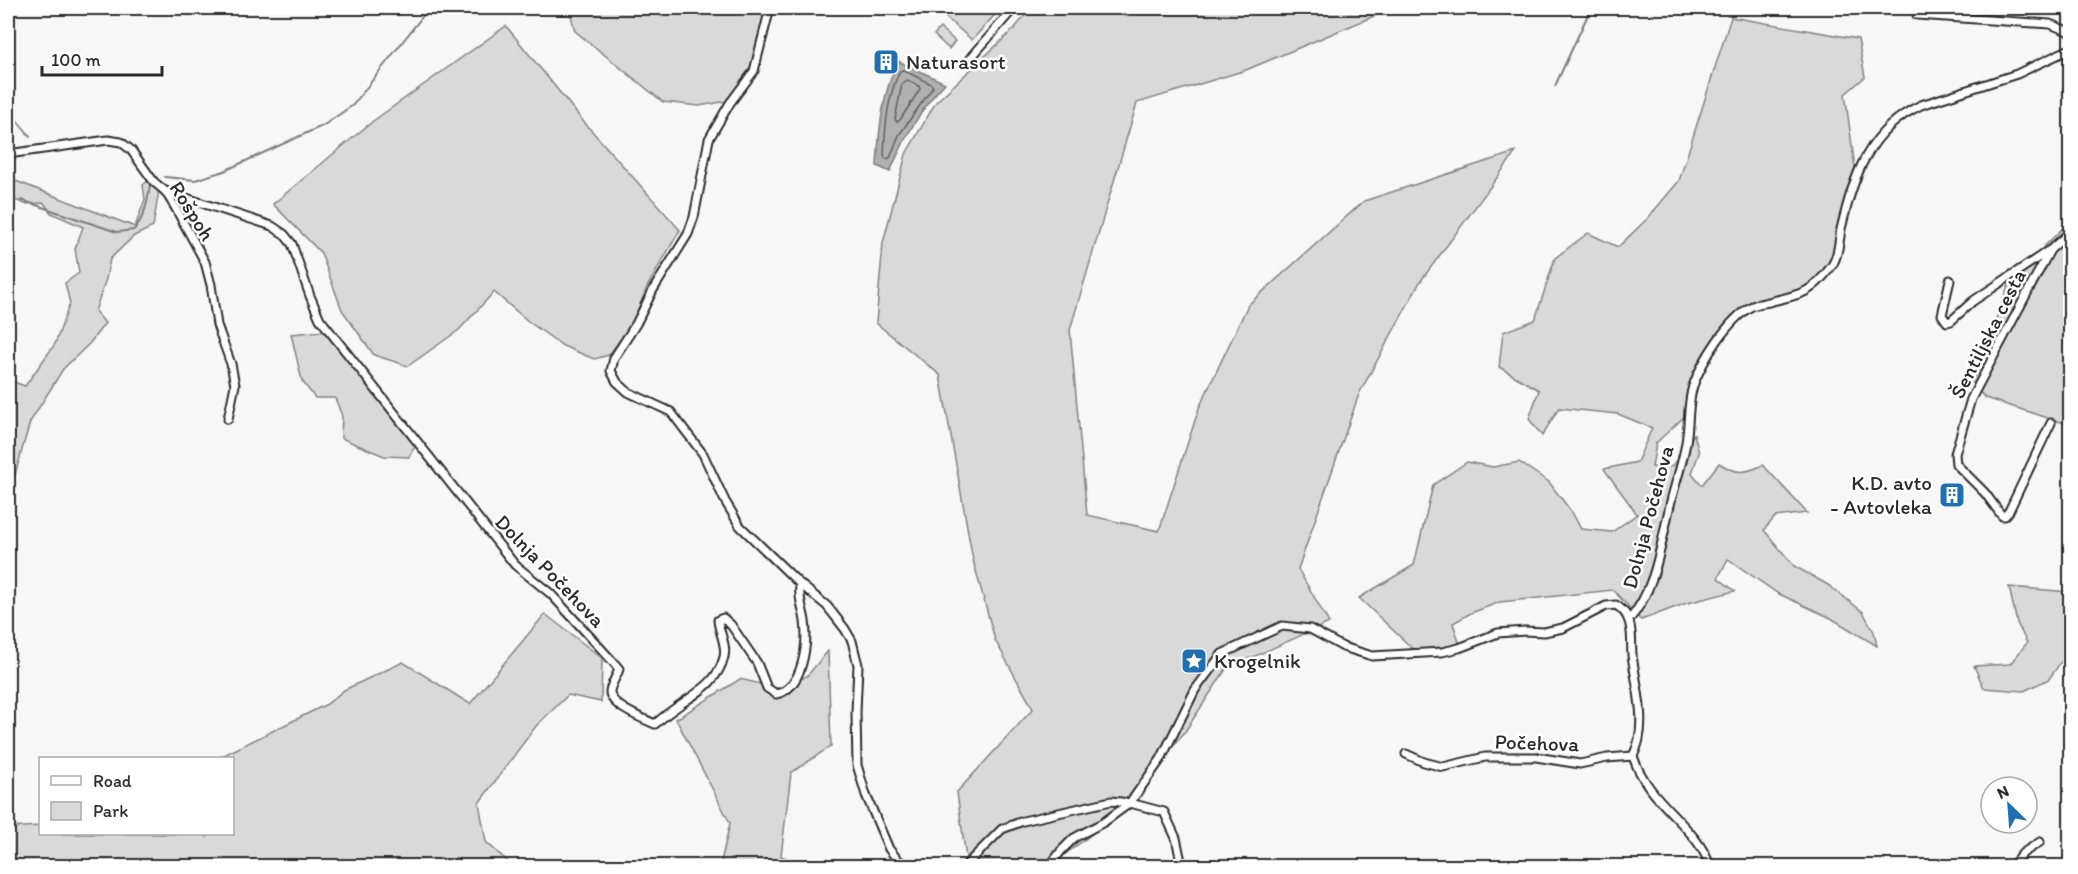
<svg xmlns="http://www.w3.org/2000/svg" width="2078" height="874" viewBox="0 0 2078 874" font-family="Itim,sans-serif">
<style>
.green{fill:#d9d9d9;stroke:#828282;stroke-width:1.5}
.water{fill:#b0b0b0;stroke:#7b7b7b;stroke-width:1.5}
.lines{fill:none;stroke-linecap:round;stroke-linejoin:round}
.shore{stroke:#606060;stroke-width:1.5}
.stream{stroke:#7b7b7b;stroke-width:2}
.minor-casing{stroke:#2b2b2b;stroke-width:11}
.minor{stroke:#fff;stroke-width:7}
.labels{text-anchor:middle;stroke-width:5;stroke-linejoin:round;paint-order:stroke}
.poi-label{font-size:21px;fill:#2b2b2b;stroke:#fff;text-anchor:start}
.street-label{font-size:21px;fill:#2b2b2b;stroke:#fff}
</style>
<rect width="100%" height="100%" fill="#f7f7f7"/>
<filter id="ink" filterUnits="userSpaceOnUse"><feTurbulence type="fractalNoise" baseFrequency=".0167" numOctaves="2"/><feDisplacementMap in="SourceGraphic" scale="12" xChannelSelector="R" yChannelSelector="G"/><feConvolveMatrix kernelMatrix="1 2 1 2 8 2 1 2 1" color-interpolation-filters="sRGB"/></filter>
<g filter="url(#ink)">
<g class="green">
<path d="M569 8H767L752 69 728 101 699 106 663 102 575 31Z"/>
<path d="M939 8H1001L972 40 937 10Z"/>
<path d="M1031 8H1393L1246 70 1137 103 1070 330 1087 515 1159 531 1199 408 1248 305 1364 201 1516 152 1420 282 1359 394 1298 569 1329 623 1226 669 1184 733 1119 814 1064 855 1056 866H967L957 792 1033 709 995 640 973 560 940 375 876 323 883 243 906 154 936 102 1015 28Z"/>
<path d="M1731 17 1858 39 1865 77 1845 94 1855 168 1843 203 1832 263 1804 292 1752 304 1707 356 1686 415 1656 443 1652 467 1672 466 1694 434 1699 453 1692 473 1702 485 1719 463C1736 474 1744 474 1763 465L1807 513 1775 517 1764 530 1794 566 1828 585 1863 612 1874 632 1877 646 1831 618 1777 593 1728 559 1718 578 1735 591 1684 604 1641 620 1613 590 1500 602 1471 613 1453 623 1460 645 1438 650H1414L1359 598 1414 565 1433 485 1467 462 1493 467 1519 462 1549 482 1573 514 1581 529 1612 532 1637 514 1604 469 1637 462 1652 428 1618 414 1559 408 1542 436 1529 419 1539 390 1499 367 1503 332 1535 320 1555 258 1588 233 1618 247 1647 219 1679 181Z"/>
<path d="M506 26 583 121 680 230 647 287 633 322 609 355 594 359 563 346 529 322 494 292 459 330 408 366 374 355 342 310 321 253 273 204 373 121Z"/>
<path d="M940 28 955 41 949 49 934 35Z"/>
<path d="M8 178 135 227 145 199 143 185 149 180 159 190 153 227 134 236 110 259 106 279 95 311 105 323 90 343 63 369 30 422 8 499V421L11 411 8 404V380L25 386 55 344 70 303 65 283 79 273 75 249 83 227 51 213 44 203 25 204 8 197Z"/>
<path d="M2070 221V425L1985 398 1972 383 2011 279Z"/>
<path d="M324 331 415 446 409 457 384 456 341 438 342 416 335 398H315L302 381 291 334Z"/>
<path d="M2009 587 2070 592V649L2049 679 2024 691 1984 688 1974 666 2010 664 2027 643 2017 623Z"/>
<path d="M545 614 602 658 601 702 568 695 536 726 479 803 486 842 513 866H8V828L40 826V834H204L207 837 208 834H232V758L220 757 327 704 344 690 403 662 470 704Z"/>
<path d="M828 651 831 746 791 773 781 856 805 866H720L730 823 676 719 740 679 781 689 807 676Z"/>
</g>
<path class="water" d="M898 61 945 83C920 109 904 139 890 172L877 166C879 130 882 94 898 61Z"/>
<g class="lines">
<g class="shore">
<path d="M903 70 931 84 933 87 899 135 890 158 886 159 884 156C885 128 887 97 900 71Z"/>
<path d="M907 80 919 86 920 89 900 120 897 122 895 119 902 84Z"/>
</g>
<g class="stream">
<path d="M1555 86 1591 8"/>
<path d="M8 110 30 136"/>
<path d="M165 177 195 180 224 171 324 125 353 105 429 8"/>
<path d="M8 195 10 196"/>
<path d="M21 200 117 232 134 230C145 216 148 201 150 184"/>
</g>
<g class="minor-casing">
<g id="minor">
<path d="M770 8 754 71 730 103 709 139 694 217 688 234 653 290 636 324 614 358 611 371 617 382 628 392 671 412 703 454 725 501 740 526 800 584 827 606 845 629 852 641 858 665 856 712 857 765 866 795 889 849 898 860 908 866"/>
<path d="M1917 15 2050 24 2070 32"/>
<path d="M970 59 1014 8"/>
<path d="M8 154 108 140 121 142 131 150 154 182 165 191 175 207 205 262 211 285 217 325 231 364 235 385 228 419"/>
<path d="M165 191 272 226 284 234 292 244 310 296 320 319 515 565 551 594 615 664 619 669C617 676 611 684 610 691 609 706 644 719 655 724 663 717 672 710 681 704 700 691 718 681 724 657 727 644 719 633 718 620L723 618 731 625 757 663 767 688 776 694C803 689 808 644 805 621 803 608 798 598 800 584"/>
<path d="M1950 280 1942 315 1947 322 1951 321 1973 301 2048 251"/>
<path d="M2051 423 2009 511 2005 516H2002L1985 493 1956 464 1955 454 1971 399 2050 250 2070 232"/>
<path d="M1629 620C1657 588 1661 541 1671 501 1676 480 1685 457 1687 435 1689 419 1688 402 1693 386 1702 361 1728 319 1752 306 1757 304 1764 303 1769 302 1800 294 1810 295 1830 268 1838 259 1839 242 1841 229 1854 176 1868 130 1921 105L2017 74 2070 49"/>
<path d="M1406 754 1424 762 1443 767 1485 757H1536L1580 764 1607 758 1633 756"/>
<path d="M965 866 1002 829 1023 821 1111 801 1130 803 1164 812 1176 838 1182 866"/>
<path d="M1050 866 1061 851 1074 838 1104 822 1130 803 1161 759 1195 690 1222 654 1282 626 1310 629 1343 647 1372 656 1442 652 1459 648 1498 633 1525 631 1544 632 1563 628 1606 606 1616 605C1621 609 1626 612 1628 619 1633 629 1631 644 1632 655 1636 687 1649 726 1633 756 1648 804 1696 824 1710 866"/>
<path d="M2012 866 2023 853 2040 842"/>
</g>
</g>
<use href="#minor" class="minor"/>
</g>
</g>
<defs>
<g id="building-square" transform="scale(1.35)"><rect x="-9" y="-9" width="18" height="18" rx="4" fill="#1f6fb2" stroke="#fff"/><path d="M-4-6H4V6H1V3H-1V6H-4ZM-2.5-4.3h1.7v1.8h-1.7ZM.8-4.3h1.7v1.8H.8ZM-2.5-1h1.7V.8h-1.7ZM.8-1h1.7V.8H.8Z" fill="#fff"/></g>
<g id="sight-square" transform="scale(1.35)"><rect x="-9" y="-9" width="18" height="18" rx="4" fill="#1f6fb2" stroke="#fff"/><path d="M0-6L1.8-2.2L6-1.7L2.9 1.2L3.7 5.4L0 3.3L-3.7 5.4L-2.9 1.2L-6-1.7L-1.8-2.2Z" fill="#fff"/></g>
</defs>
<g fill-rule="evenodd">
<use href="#building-square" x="886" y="62"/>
<use href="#building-square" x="1952" y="495"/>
<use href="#sight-square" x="1194" y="661"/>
</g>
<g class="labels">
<g class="poi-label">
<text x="906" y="69">Naturasort</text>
<text x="1932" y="490" text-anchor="end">K.D. avto<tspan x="1932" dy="24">- Avtovleka</tspan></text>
<text x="1214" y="668">Krogelnik</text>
</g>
<g class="street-label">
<text transform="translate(192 211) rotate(58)" y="7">Rošpoh</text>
<text transform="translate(1988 334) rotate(-63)" y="7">Šentiljska cesta</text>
<text transform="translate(1648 517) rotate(-75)" y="7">Dolnja Počehova</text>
<text transform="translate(550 571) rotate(46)" y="7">Dolnja Počehova</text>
<text transform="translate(1537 743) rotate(2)" y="7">Počehova</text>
</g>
</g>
<rect width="2078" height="874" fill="none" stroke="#fff" stroke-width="30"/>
<rect x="15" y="15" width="2048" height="844" fill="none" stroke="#2b2b2b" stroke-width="2" filter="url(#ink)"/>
<rect x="39" y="757" width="195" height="78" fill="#ffffff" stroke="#aaaaaa" stroke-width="1.5"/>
<rect x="51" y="776" width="30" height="9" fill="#ffffff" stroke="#aaaaaa" stroke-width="1.5"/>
<text x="93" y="787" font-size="18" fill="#2b2b2b">Road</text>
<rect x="51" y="802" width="30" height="18" fill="#d9d9d9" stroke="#aaaaaa" stroke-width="1.5"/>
<text x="93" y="817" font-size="18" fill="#2b2b2b">Park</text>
<g transform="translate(2009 805) rotate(335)"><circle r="28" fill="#ffffff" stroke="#aaaaaa" stroke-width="1.5"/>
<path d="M0-4.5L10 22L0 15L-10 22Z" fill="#1f6fb2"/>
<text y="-9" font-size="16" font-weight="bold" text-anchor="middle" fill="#2b2b2b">N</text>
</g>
<path d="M42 66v9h120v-9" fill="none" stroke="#2b2b2b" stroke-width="3"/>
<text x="51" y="66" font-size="18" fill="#2b2b2b" stroke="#ffffff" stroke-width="4.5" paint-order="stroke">100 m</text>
</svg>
